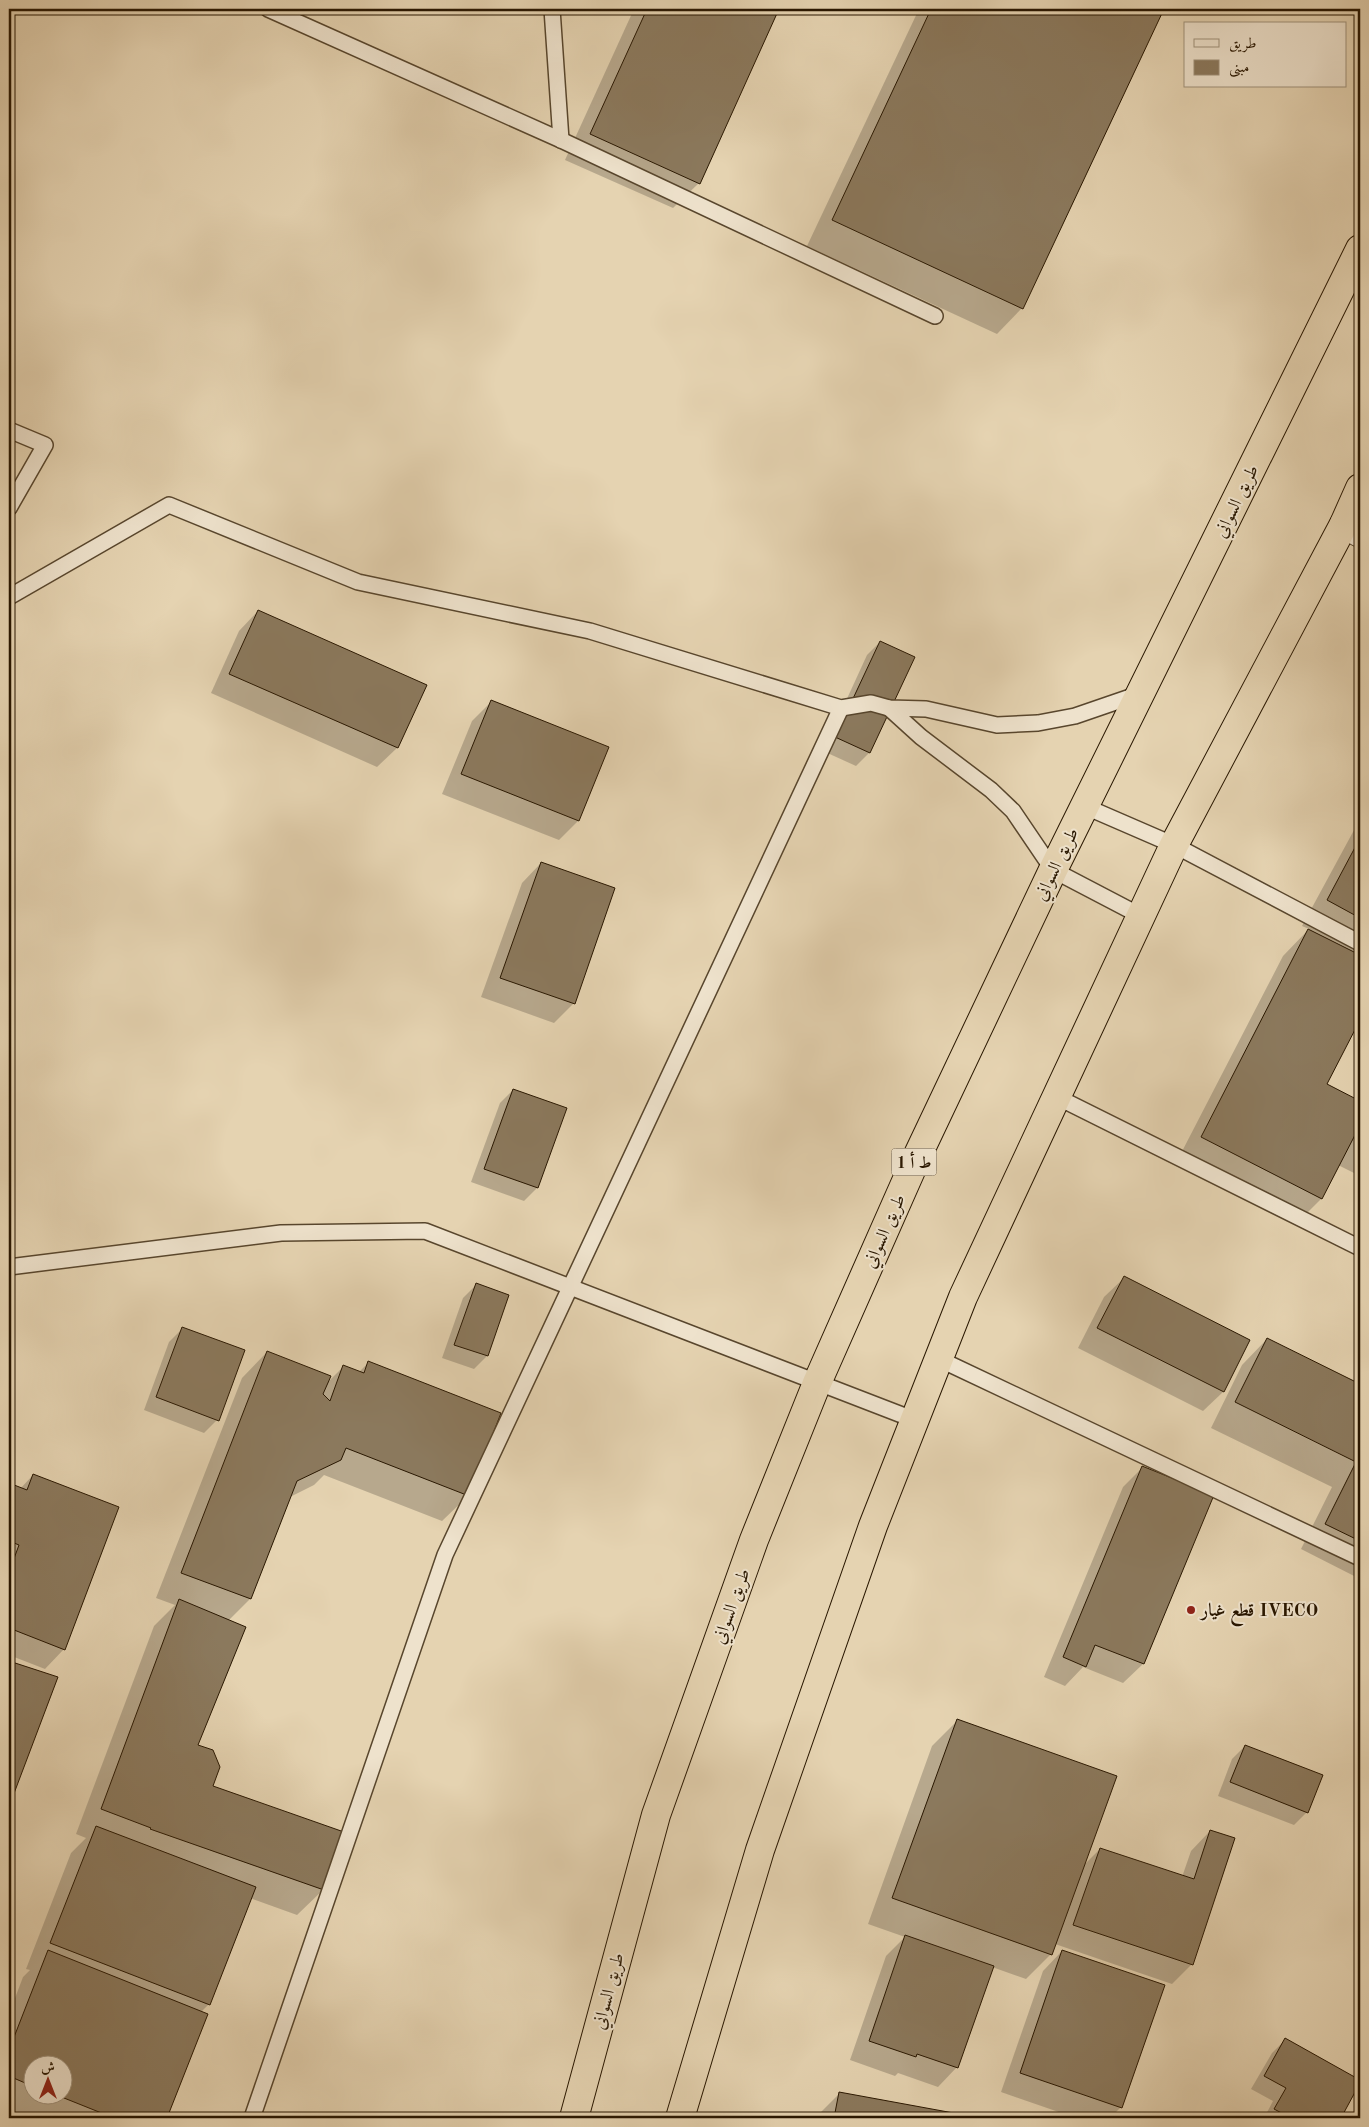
<svg xmlns="http://www.w3.org/2000/svg" width="1369" height="2127" viewBox="0 0 1369 2127" font-family="'Old Standard TT',Amiri,serif">
<style>
.shadow{fill:#0003;fill-rule:evenodd}
.building{fill:#8b795d;stroke:#291701}
.lines{fill:none;stroke-linecap:round;stroke-linejoin:round}
.lane-casing{stroke:#58462d;stroke-width:18}
.street-casing{stroke:#58462d;stroke-width:30}
.highway-casing{stroke:#291701;stroke-width:30}
.lane{stroke:#eee2cc;stroke-width:15}
.street{stroke:#eee2cc;stroke-width:28}
.highway{stroke:#e5d3b1;stroke-width:28}
.poi-dot{fill:#8f2418;stroke:#eee2cc;stroke-width:2}
.labels{text-anchor:middle;stroke-width:4;stroke-linejoin:round;paint-order:stroke}
.shield{fill:#eee2cc;stroke:#64543e;stroke-width:1}
.shield-label{font-size:16px;font-weight:bold;fill:#291701}
.street-label{font-size:18px;fill:#291701;stroke:#eee2cc}
.poi-label{font-size:18px;font-weight:bold;fill:#291701;stroke:#eee2cc;text-anchor:start}
</style>
<rect width="100%" height="100%" fill="#e5d3b1"/>
<filter id="stains"><feTurbulence type="fractalNoise" baseFrequency=".004" numOctaves="4"/><feColorMatrix values="0 0 0 0 .2 0 0 0 0 .09 0 0 0 0 .02 0 0 0 .5 -.17"/></filter>
<radialGradient id="worn" r=".72"><stop offset=".6" stop-color="#630" stop-opacity="0"/><stop offset="1" stop-color="#630" stop-opacity=".3"/></radialGradient>
<g class="shadow">
<path d="M634 9H778L699 183 673 208 565 160Z"/>
<path d="M919 9H1163L1022 308 997 334 807 246Z"/>
<path d="M258 611 425 685 397 748 377 767 211 693 239 631Z"/>
<path d="M880 642 869 753 856 766 823 751 867 655Z"/>
<path d="M492 701 608 747 578 821 559 840 442 794 472 721Z"/>
<path d="M1360 819V1017L1326 1084 1360 1102V1170L1356 1174 1338 1165 1321 1199 1296 1224 1176 1163 1283 956 1309 929 1302 926Z"/>
<path d="M541 863 574 1003 554 1023 481 997 522 883Z"/>
<path d="M513 1090 565 1108 537 1188 524 1201 471 1182 500 1103Z"/>
<path d="M1124 1278 1248 1341 1223 1392 1203 1411 1078 1348 1104 1297Z"/>
<path d="M476 1285 508 1296 487 1356 474 1369 442 1358 463 1298Z"/>
<path d="M182 1329 217 1420 204 1433 144 1410 169 1342Z"/>
<path d="M1267 1339 1360 1385V1579L1301 1549 1332 1487 1211 1428 1242 1365Z"/>
<path d="M267 1352 326 1384 344 1366 359 1372 368 1363 468 1496 442 1521 324 1475 314 1485 290 1497 250 1599 228 1621 197 1745 211 1787 323 1890 297 1915 250 1898 209 2004 201 2012 207 2014 165 2118H25L9 2112V2014L23 1977 30 1970 26 1969 71 1853 86 1838 76 1834 154 1626 175 1605 156 1598 242 1378ZM32 2064H62V2094H32Z"/>
<path d="M1143 1467 1212 1496 1143 1664 1123 1683 1083 1667 1065 1686 1044 1677 1123 1487Z"/>
<path d="M33 1475 64 1649 45 1669 9 1655V1484L20 1489Z"/>
<path d="M9 1662 57 1678 9 1804Z"/>
<path d="M957 1721 1083 1866 1100 1849 1182 1877 1191 1851 1210 1831 1192 1964 1172 1984 1055 1944 1051 1954 1026 1979 992 1967 957 2067 938 2087 898 2073 895 2076 850 2060 886 1956 905 1937 868 1924 932 1746Z"/>
<path d="M1245 1746 1307 1812 1294 1825 1218 1796 1232 1759Z"/>
<path d="M1062 1951 1121 2107 1110 2118H1076L1001 2092 1043 1971Z"/>
<path d="M1285 2040 1360 2081 1339 2118H1264L1273 2101 1251 2089 1272 2053Z"/>
<path d="M839 2094 957 2115V2118H819L820 2113Z"/>
</g>
<g class="building">
<path d="M647 9H779L700 184 590 134Z"/>
<path d="M931 9H1164L1023 309 832 220Z"/>
<path d="M258 610 427 685 398 748 229 674Z"/>
<path d="M880 641 915 657 870 753 835 737Z"/>
<path d="M491 700 609 747 579 821 461 774Z"/>
<path d="M1360 838V918L1327 900Z"/>
<path d="M541 862 615 888 575 1004 500 978Z"/>
<path d="M1308 929 1360 955V1020L1327 1084 1360 1101V1138L1355 1135 1322 1199 1201 1137Z"/>
<path d="M513 1089 567 1108 538 1188 484 1169Z"/>
<path d="M1124 1276 1250 1340 1224 1392 1097 1328Z"/>
<path d="M476 1283 509 1295 488 1356 454 1345Z"/>
<path d="M182 1327 245 1350 219 1421 156 1397Z"/>
<path d="M1267 1338 1360 1384V1541L1325 1524 1356 1462 1235 1402Z"/>
<path d="M267 1351 331 1376 323 1394 330 1401 343 1365 364 1373 368 1361 501 1413 469 1496 346 1448 341 1460 297 1481 251 1599 181 1573Z"/>
<path d="M1142 1466 1214 1495 1144 1664 1095 1645 1086 1667 1063 1657Z"/>
<path d="M33 1474 119 1507 65 1650 9 1628V1572L19 1545 9 1541V1483L27 1490Z"/>
<path d="M179 1599 246 1627 198 1745 213 1750 220 1767 213 1786 344 1832 324 1890 150 1829 151 1828 101 1809Z"/>
<path d="M9 1661 58 1677 10 1804H9Z"/>
<path d="M957 1719 1117 1776 1052 1955 892 1898Z"/>
<path d="M1245 1745 1323 1775 1308 1813 1230 1782Z"/>
<path d="M96 1826 256 1887 210 2005 50 1943Z"/>
<path d="M1210 1830 1235 1838 1193 1965 1073 1925 1100 1848 1194 1879Z"/>
<path d="M905 1935 994 1966 958 2068 917 2054 916 2057 869 2041Z"/>
<path d="M48 1950 208 2014 167 2118H114L54 2094H62V2064H32V2086L9 2076V2050Z"/>
<path d="M1062 1950 1165 1985 1122 2108 1020 2073Z"/>
<path d="M1285 2038 1360 2080V2083L1341 2118H1291L1274 2109 1286 2088 1264 2076Z"/>
<path d="M839 2092 959 2114 958 2118H834Z"/>
</g>
<g class="lines">
<g class="lane-casing">
<g id="lane">
<path d="M268 9 561 140 935 316"/>
<path d="M552 9 561 140"/>
<path d="M9 430 45 445 9 508"/>
<path d="M9 597 169 505 358 582 590 631 841 708 871 703 889 708 926 709 997 725 1038 723 1075 716 1139 694"/>
<path d="M889 708 921 737 991 790 1013 811 1053 870 1141 916"/>
<path d="M1084 806 1174 845 1360 943"/>
<path d="M1057 1097 1360 1248"/>
<path d="M9 1267 281 1233 425 1231 915 1420"/>
<path d="M939 1359 1360 1558"/>
<path d="M252 2118 445 1555 841 708"/>
</g>
</g>
<g class="street-casing">
<path id="street" d="M1344 524 1360 533"/>
</g>
<g class="highway-casing">
<g id="highway">
<path d="M574 2118 656 1815 754 1540 817 1383 916 1159 1053 870 1360 249"/>
<path d="M680 2118 760 1850 873 1526 963 1297 1174 845 1344 524 1360 488"/>
</g>
</g>
<use href="#lane" class="lane"/>
<use href="#street" class="street"/>
<use href="#highway" class="highway"/>
</g>
<circle class="poi-dot" cx="1191" cy="1610" r="5"/>
<g class="labels">
<rect class="shield" x="891.5" y="1148.5" width="45" height="27" rx="4"/>
<g class="shield-label">
<text x="914" y="1168">ط أ 1</text>
</g>
<g class="street-label">
<text transform="translate(1236 501) rotate(-64)" y="6">طريق السواني</text>
<text transform="translate(1056 864) rotate(-64)" y="6">طريق السواني</text>
<text transform="translate(884 1231) rotate(-66)" y="6">طريق السواني</text>
<text transform="translate(731 1606) rotate(-70)" y="6">طريق السواني</text>
<text transform="translate(608 1991) rotate(-75)" y="6">طريق السواني</text>
</g>
<g class="poi-label">
<text x="1201" y="1616">قطع غيار IVECO</text>
</g>
</g>
<rect width="1369" height="2127" fill="none" stroke="#e5d3b1" stroke-width="30"/>
<rect x="10" y="10" width="1349" height="2107" fill="none" stroke="#291701" stroke-width="2.5"/>
<rect x="15" y="15" width="1339" height="2097" fill="none" stroke="#291701"/>
<rect x="1184" y="22" width="162" height="65" fill="#eee2cc" stroke="#9f917b"/>
<rect x="1194" y="39" width="25" height="8" fill="#eee2cc" stroke="#9f917b"/>
<text x="1229" y="48" font-size="15" fill="#291701">طريق</text>
<rect x="1194" y="60" width="25" height="15" fill="#8b795d" stroke="#9f917b"/>
<text x="1229" y="72" font-size="15" fill="#291701">مبنى</text>
<g transform="translate(48 2080)"><circle r="24" fill="#eee2cc" stroke="#9f917b"/>
<path d="M0-4L9 19L0 12L-9 19Z" fill="#8f2418"/>
<text y="-8" font-size="14" font-weight="bold" text-anchor="middle" fill="#291701">ش</text>
</g>
<rect width="100%" height="100%" filter="url(#stains)"/>
<rect width="100%" height="100%" fill="url(#worn)"/>
</svg>
